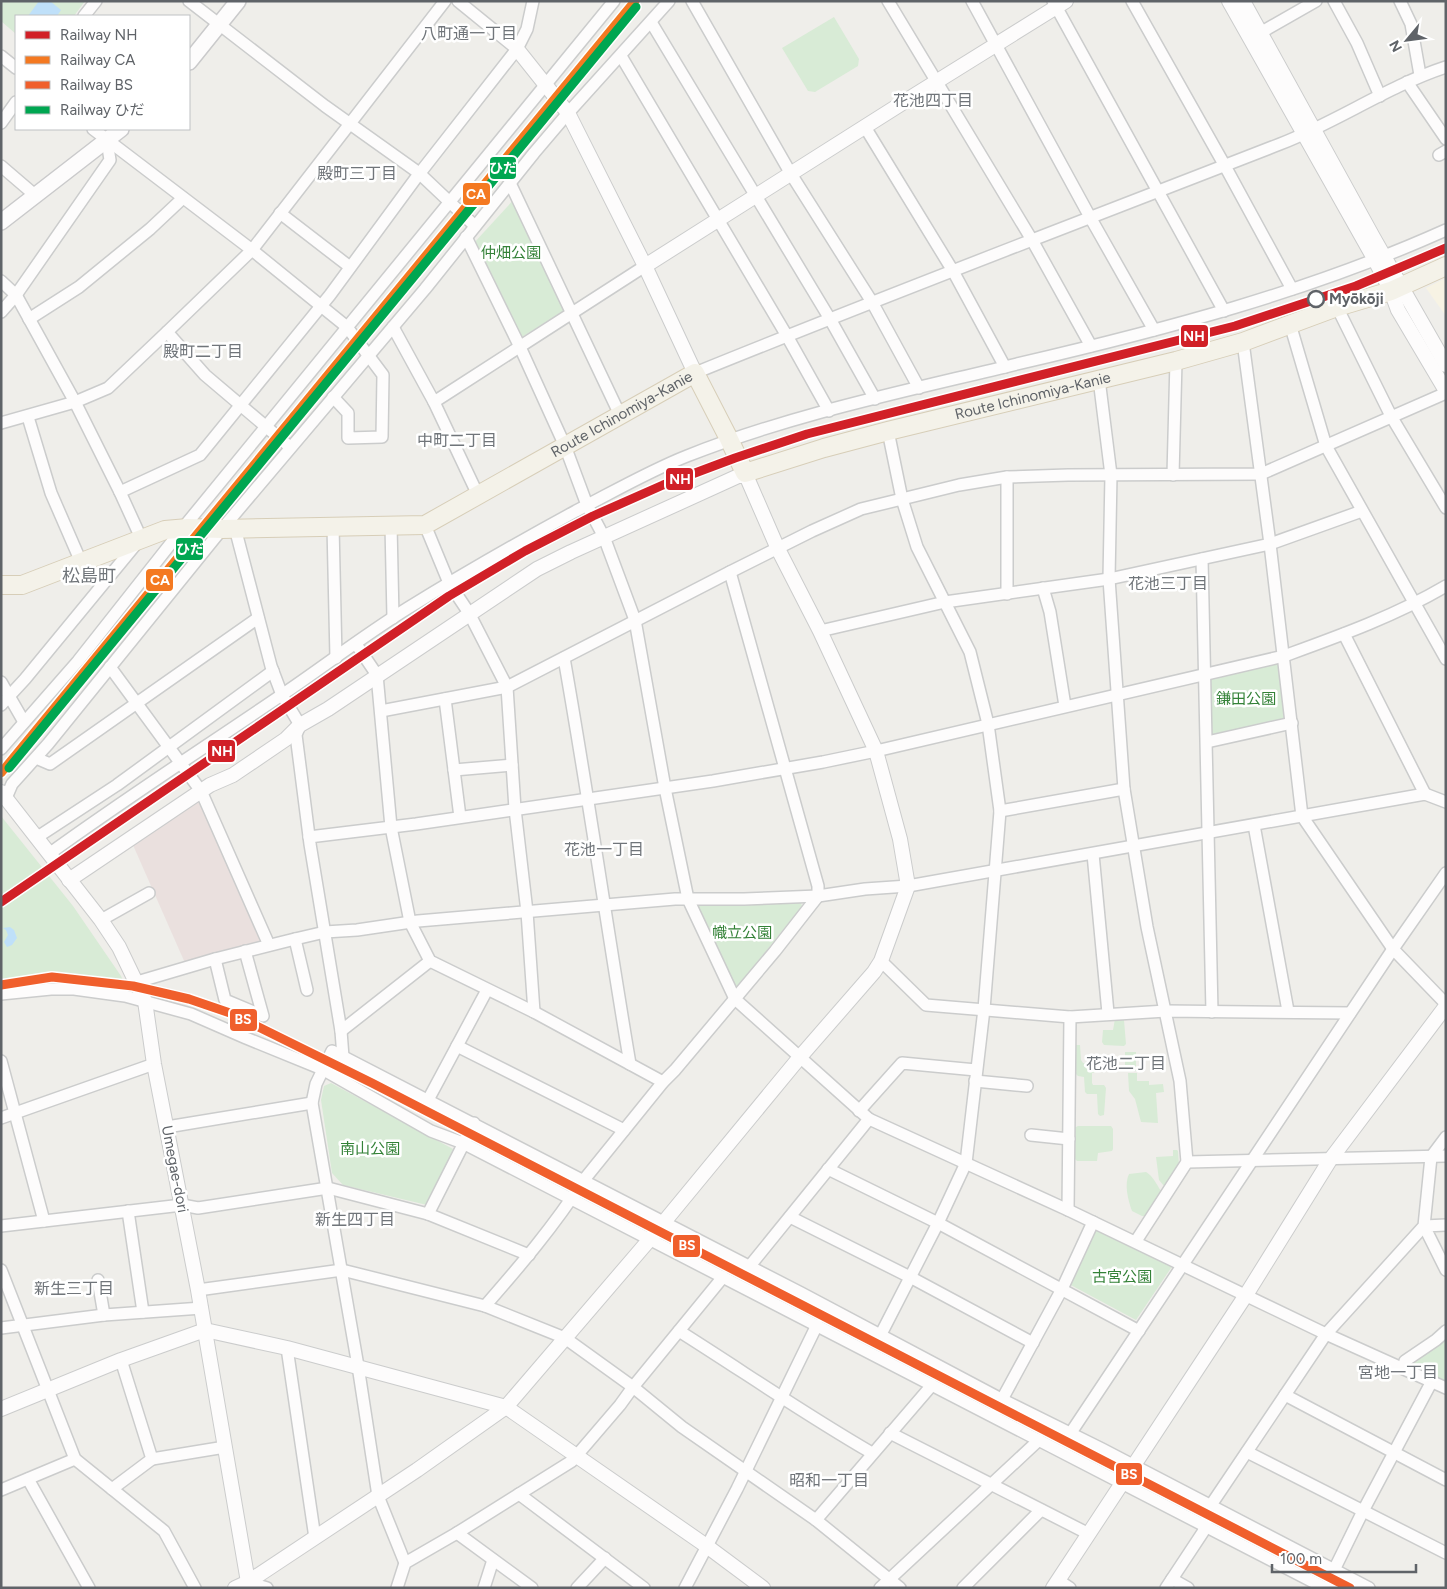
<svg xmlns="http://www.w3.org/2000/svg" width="1447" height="1589" viewBox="0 0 1447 1589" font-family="Figtree,'Noto Sans JP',sans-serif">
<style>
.commercial{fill:#f7f3e4}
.medical{fill:#eae0de}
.green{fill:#d8ebd6}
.water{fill:#bfe0f9}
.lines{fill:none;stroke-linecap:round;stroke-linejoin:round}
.minor-casing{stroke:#cbcccc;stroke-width:14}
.tertiary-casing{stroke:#cbcccc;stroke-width:16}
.secondary-casing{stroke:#cacacb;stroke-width:18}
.primary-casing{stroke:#d7ceb8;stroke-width:20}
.minor{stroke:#fdfcfc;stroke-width:11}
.tertiary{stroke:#fdfcfc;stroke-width:14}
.secondary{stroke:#fdfcfc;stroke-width:15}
.primary{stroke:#f4f2e9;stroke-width:18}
.rail-1-casing{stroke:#fff;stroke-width:12}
.rail-2-casing{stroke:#fff;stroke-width:12}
.rail-3-casing{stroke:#fff;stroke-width:12}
.rail-4-casing{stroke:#fff;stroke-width:12}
.rail-1{stroke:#d12027;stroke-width:9}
.rail-2{stroke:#f47921;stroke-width:9}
.rail-3{stroke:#f05f2c;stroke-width:9}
.rail-4{stroke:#00a651;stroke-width:9}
.stop-dot{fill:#fff;stroke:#5f6368;stroke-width:2.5}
.labels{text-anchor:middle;stroke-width:5;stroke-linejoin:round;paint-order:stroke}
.park-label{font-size:15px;fill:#348238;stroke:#fff}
.stop-label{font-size:15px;font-weight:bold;fill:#5f6368;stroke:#fff;text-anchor:start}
.street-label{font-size:15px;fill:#5f6368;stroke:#fff}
.neighbourhood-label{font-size:16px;fill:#70757a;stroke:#fff}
.quarter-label{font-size:18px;fill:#70757a;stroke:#fff}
.line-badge{stroke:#fff;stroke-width:2}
.badge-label{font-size:14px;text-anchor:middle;font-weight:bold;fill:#fff}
</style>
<rect width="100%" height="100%" fill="#efeeea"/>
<path class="commercial" d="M1446 278V316L1426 288Z"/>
<path class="medical" d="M200 801 263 941 185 963 133 845Z"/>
<g class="green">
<path d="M1 1H85L74 16H16V34L1 21Z"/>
<path d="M834 17 859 59 858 66 815 92 808 91 782 48Z"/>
<path d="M517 196 567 309 522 337 473 244Z"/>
<path d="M1280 662 1285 720 1212 736 1209 679Z"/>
<path d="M1 816 73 906 121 976 127 989 48 983 1 989Z"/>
<path d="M795 902 801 903 802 906 736 989 697 904Z"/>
<path d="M1115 1019 1124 1020 1126 1044 1124 1046 1104 1045 1102 1042 1103 1030H1113Z"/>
<path d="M1075 1045H1080L1081 1060 1083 1063 1099 1064 1100 1071 1092 1073V1083L1093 1085H1104L1106 1088 1104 1115 1100 1116 1098 1114 1097 1094H1087L1085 1092 1084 1077 1078 1076 1075 1073Z"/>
<rect x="1125" y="1052" width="11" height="19"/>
<path d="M1128 1073H1137V1081H1149V1085L1163 1084 1164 1092 1156 1093 1158 1123 1141 1122 1135 1099 1129 1091Z"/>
<path d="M331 1083 453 1149 427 1205 343 1185 332 1173 321 1100 324 1086Z"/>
<path d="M1078 1126H1111L1113 1129V1149L1112 1151 1098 1153 1097 1161H1077L1075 1159 1074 1128Z"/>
<path d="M1173 1150H1177L1178 1151 1179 1165 1164 1186 1159 1180 1156 1157 1173 1156Z"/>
<path d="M1146 1172C1153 1176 1157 1185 1161 1191L1145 1216H1142L1132 1211C1128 1200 1124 1184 1129 1174Z"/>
<path d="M1095 1229 1173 1265 1136 1320 1067 1283Z"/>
<path d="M1446 1336V1381L1412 1365 1411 1361Z"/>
</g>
<g class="water">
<path d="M39 1H50L61 10 57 16H28Z"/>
<path d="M10 927 14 930 17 938 12 945 7 947 4 942 8 935 6 930 3 928Z"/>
</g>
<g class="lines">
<g class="minor-casing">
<g id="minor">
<path d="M189 1 325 106 419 173 475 226"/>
<path d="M458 1 517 49"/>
<path d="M692 1 791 174 872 302 919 388"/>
<path d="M888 1 1032 240 1091 346"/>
<path d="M972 1 1090 217 1154 330"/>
<path d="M1053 1 1224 311"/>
<path d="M1132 1 1225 166 1292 289"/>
<path d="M1334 1 1357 43 1380 96"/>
<path d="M1400 1 1411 24 1420 75"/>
<path d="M84 16 96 1"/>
<path d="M651 22 830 319 875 399"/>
<path d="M1260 33 1316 1"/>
<path d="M1 56 16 68"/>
<path d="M621 56 787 336 829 411"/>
<path d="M1407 82 1446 139"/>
<path d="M1 123 16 102"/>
<path d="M865 127 953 271 1005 367"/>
<path d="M93 129 252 250 347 327 383 375 382 437 348 438V413L333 397"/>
<path d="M1439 155 1446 151"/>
<path d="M1 166 36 196"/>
<path d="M510 183 620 415"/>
<path d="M280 213 350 267"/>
<path d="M466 237 520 347 565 446 587 505 604 537 635 620 665 788 688 899 735 999 869 1119 1068 1210 1326 1334 1446 1388"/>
<path d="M1 281 16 295 75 402 120 492 141 538 25 679 1 705"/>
<path d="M1337 307 1391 416 1446 508"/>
<path d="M1 312 16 295 110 160 107 141"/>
<path d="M29 319 79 287 150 229 183 198"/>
<path d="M1290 324 1326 446 1446 659"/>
<path d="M393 327 434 402 478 495"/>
<path d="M167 332 205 375 290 447"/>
<path d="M1243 342 1270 544 1302 816 1393 949 1446 1004"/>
<path d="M695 373C889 294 1085 220 1280 144 1337 122 1388 86 1446 67"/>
<path d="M1099 379 1111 475 1109 579 1124 789 1147 927 1180 1081 1187 1162 1136 1241"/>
<path d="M434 402 645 266"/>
<path d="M28 417 51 493 81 562"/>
<path d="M1 423 75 402 108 388 167 332 252 250 445 1"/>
<path d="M1173 475 1176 361"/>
<path d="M120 492 200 455 330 295 416 178 517 49 527 29 533 1"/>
<path d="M391 525 393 618"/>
<path d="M425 525 449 583 469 613 507 687 515 809 527 912 534 1012"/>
<path d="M333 526 336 658"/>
<path d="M235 528 271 666 282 695 300 725 296 735 310 844 341 1031 343 1057"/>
<path d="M1202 559 1212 1012"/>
<path d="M1043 588 1050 612 1065 706"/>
<path d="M1007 594V477"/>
<path d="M820 631 945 602 1109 579 1270 544 1362 511"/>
<path d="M1344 634 1425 794"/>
<path d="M356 644 377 675 391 827 410 922 430 961 534 1012 663 1082"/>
<path d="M564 658C588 793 607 928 630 1064"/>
<path d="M110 667 201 791 269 945"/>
<path d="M1 682 24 722"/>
<path d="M445 699 460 817"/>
<path d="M381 711 507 687 730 572 812 531 861 509 959 485 1007 477 1068 475 1261 474 1446 393"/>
<path d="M1207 742 1292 723"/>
<path d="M1 749 78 661 183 528 614 1"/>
<path d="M36 758 50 764 258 618"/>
<path d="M454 770 512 765"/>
<path d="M6 798 12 784 48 744 222 529 425 289 534 153 568 113 669 1"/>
<path d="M1000 811 1124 789"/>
<path d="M1254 825 1288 1011"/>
<path d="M309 837 416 824 713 781 823 762 876 751 1284 656C1339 636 1395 616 1446 586"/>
<path d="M36 838 117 785 273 671"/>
<path d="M49 854C126 798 207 746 286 692 327 664 366 634 408 608 463 574 519 542 576 511 613 492 649 471 687 456 793 414 906 391 1017 364 1163 330 1308 292 1446 230"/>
<path d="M1093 854 1108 1013"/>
<path d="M101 920 149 893"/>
<path d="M295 939 307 990"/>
<path d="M215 959 225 1000 263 1016 245 951"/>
<path d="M881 961 926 1005 1070 1017 1166 1011 1350 1013"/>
<path d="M137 982 215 959 295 939 325 932 357 930 418 921 675 899H744L818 896 865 889 908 886 1425 794 1446 802"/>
<path d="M1 994 51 989H74L125 996 191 1014 246 1038 322 1069 431 1131 463 1143 1325 1588"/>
<path d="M341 1031 430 961"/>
<path d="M457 1046 624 1130"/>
<path d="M1 1061 44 1221"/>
<path d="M975 1081 1027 1086"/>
<path d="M428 1100 487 990"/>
<path d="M859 1111 902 1063 976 1070"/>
<path d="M1 1118 154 1064"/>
<path d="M167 1127 312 1103"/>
<path d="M1031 1135 1069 1139"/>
<path d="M1187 1162 1446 1156"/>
<path d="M828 1169 938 1223 1139 1331"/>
<path d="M1068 1210 1070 1017"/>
<path d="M128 1211 143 1312"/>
<path d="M428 1214 474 1123"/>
<path d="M790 1217 910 1277 1033 1343"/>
<path d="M1446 1225 1424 1226 1446 1270"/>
<path d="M1 1226 182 1205 198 1208 328 1188 428 1214 529 1255"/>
<path d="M749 1267 869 1119"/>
<path d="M1 1270 75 1459 164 1531 195 1588"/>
<path d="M98 1280 104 1315"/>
<path d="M198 1290 342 1270 485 1306 565 1338 633 1387 682 1427 816 1520 900 1588"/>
<path d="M485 1306C520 1266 554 1226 583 1181L663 1082 675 1070 775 951 818 896V886L730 572"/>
<path d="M1 1328 104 1315 202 1308"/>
<path d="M679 1331C744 1372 806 1415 872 1453"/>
<path d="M880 1336 938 1223 966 1163 984 1009 1000 811 988 724 970 652 917 547 902 499 888 431"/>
<path d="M287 1348 315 1538"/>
<path d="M1403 1368 1405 1361 1436 1340 1446 1331"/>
<path d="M1285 1395 1446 1480"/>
<path d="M993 1416 1062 1289 1093 1222"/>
<path d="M890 1433 1089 1534"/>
<path d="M1070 1434 1393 949 1446 873"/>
<path d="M1247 1452 1446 1553"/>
<path d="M152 1459 225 1447"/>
<path d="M28 1479 89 1588"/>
<path d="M112 1489 152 1459 121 1360"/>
<path d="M1 1490 75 1459"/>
<path d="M519 1494 644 1588"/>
<path d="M816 1520 932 1385"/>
<path d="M457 1533 532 1588"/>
<path d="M405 1563 378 1496 358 1366 312 1103 316 1084 332 1051 801 1293 1003 1400 1102 1449 1369 1588"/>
<path d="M1172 1579 1188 1588"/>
<path d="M1058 1580 1070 1588"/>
<path d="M248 1582 267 1588"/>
<path d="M397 1588 405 1563 457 1533 572 1461 620 1405 633 1387 723 1277"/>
<path d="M484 1588 493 1560"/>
<path d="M577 1588 605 1558"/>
<path d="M685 1588 737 1489 817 1325"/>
<path d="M880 1588 1039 1440"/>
<path d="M963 1588 1041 1510"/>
<path d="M1166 1588 1203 1532 1211 1505 1326 1334 1424 1226 1431 1157 1446 1137"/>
<path d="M1329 1588 1334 1570 1363 1511 1432 1381"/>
</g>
</g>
<g class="tertiary-casing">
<g id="tertiary">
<path d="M1229 1 1375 260 1391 291 1398 310 1446 391"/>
<path d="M1243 1 1373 237 1446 365"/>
<path d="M517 49 568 113 645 266 695 373"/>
<path d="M645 266 915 95 1066 1"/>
<path d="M1 792 101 920 119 947 145 1001 154 1064 198 1290 248 1582 252 1588"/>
<path d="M69 880 210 785 233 775 286 739 300 725 328 709 537 569 571 552 745 473 778 549 820 631 876 751 900 839 908 886 881 961 874 972 800 1057 650 1239 506 1407 417 1470 248 1582 235 1588"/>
<path d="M1 1409 121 1360 205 1330 287 1348 506 1407 708 1547 763 1588"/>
<path d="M1053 1588 1246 1295 1330 1160 1446 1006"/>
</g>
</g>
<g class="secondary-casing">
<g id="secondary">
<path d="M189 62 238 1"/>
<path d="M1 222 121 129"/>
</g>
</g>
<g class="primary-casing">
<g id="primary">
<path id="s1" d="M1 585H22L165 530 188 528 222 529 425 525 695 373 728 437 745 473 824 448 888 431 1176 361 1243 342 1337 307 1391 291 1446 266"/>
</g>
</g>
<use href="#minor" class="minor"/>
<use href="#tertiary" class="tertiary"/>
<use href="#secondary" class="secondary"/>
<use href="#primary" class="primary"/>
<g class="rail-1-casing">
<path id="rail-1" d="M1 902 449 596 525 551 593 516 663 485 735 458 807 434 1235 326 1356 286 1446 248"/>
</g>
<g class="rail-2-casing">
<path id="rail-2" d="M1 773 635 1"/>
</g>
<g class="rail-3-casing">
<path id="rail-3" d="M1 985 52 977 133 986 189 999 230 1013 372 1083 1350 1588"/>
</g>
<g class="rail-4-casing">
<path id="rail-4" d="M9 768 636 7"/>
</g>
<use href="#rail-1" class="rail-1"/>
<use href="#rail-2" class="rail-2"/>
<use href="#rail-3" class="rail-3"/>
<use href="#rail-4" class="rail-4"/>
</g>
<circle class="stop-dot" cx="1316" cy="299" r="8"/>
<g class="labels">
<g class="park-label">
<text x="511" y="258">仲畑公園</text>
<text x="1246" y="704">鎌田公園</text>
<text x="742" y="938">幟立公園</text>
<text x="370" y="1154">南山公園</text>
<text x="1122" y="1282">古宮公園</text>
</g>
<g class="stop-label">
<text x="1329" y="304">Myōkōji</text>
</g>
<g class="street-label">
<text dy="5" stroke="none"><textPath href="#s1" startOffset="1154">Route Ichinomiya-Kanie</textPath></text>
<text dy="5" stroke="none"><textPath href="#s1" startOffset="660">Route Ichinomiya-Kanie</textPath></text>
<text transform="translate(175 1169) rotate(79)" y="5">Umegae-dori</text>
</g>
<g class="neighbourhood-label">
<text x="469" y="39">八町通一丁目</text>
<text x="933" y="106">花池四丁目</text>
<text x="357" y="179">殿町三丁目</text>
<text x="203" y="357">殿町二丁目</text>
<text x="457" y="446">中町二丁目</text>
<text x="1168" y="589">花池三丁目</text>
<text x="604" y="855">花池一丁目</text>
<text x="1126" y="1069">花池二丁目</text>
<text x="355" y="1225">新生四丁目</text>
<text x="74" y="1294">新生三丁目</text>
<text x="1398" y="1378">宮地一丁目</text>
<text x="829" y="1486">昭和一丁目</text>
</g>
<g class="quarter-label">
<text x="89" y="582">松島町</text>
</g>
</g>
<g class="line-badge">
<rect x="489" y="156" width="28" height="24" rx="5" fill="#00a651"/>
<rect x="462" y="182" width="29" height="24" rx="5" fill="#f47921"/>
<rect x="1180" y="324" width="29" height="24" rx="5" fill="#d12027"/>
<rect x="665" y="467" width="29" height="24" rx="5" fill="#d12027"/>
<rect x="175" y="537" width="29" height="24" rx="5" fill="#00a651"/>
<rect x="145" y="568" width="29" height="24" rx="5" fill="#f47921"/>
<rect x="207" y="739" width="29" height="24" rx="5" fill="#d12027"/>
<rect x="229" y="1008" width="29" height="24" rx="5" fill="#f05f2c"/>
<rect x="672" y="1234" width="29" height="24" rx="5" fill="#f05f2c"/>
<rect x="1115" y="1462" width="28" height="24" rx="5" fill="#f05f2c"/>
</g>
<g class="badge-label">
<text x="503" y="173">ひだ</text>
<text x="476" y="199">CA</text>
<text x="1194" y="341">NH</text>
<text x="680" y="484">NH</text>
<text x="190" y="554">ひだ</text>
<text x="160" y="585">CA</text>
<text x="222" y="756">NH</text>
<text x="243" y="1024">BS</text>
<text x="687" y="1250">BS</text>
<text x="1129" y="1479">BS</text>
</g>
<rect width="1447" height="1589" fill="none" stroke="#5f6368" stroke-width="5"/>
<rect x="15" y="15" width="175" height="115" fill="#ffffff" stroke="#bfc1c3"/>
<rect x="25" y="31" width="25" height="8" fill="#d12027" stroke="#bfc1c3"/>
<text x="60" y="40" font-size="15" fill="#5f6368">Railway NH</text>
<rect x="25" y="56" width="25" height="8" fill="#f47921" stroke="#bfc1c3"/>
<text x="60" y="65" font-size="15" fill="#5f6368">Railway CA</text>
<rect x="25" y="81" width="25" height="8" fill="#f05f2c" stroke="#bfc1c3"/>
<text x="60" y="90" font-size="15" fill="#5f6368">Railway BS</text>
<rect x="25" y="106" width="25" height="8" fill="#00a651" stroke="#bfc1c3"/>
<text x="60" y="115" font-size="15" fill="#5f6368">Railway ひだ</text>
<g transform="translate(1407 40) rotate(241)" stroke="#ffffff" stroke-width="4" paint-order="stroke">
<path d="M0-4L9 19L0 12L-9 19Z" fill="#5f6368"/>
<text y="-8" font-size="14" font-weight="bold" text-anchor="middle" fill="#5f6368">N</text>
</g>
<path d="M1272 1564v8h144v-8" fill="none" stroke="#5f6368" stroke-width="2.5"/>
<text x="1280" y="1564" font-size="15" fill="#5f6368" stroke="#ffffff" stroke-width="4" paint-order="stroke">100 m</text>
</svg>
